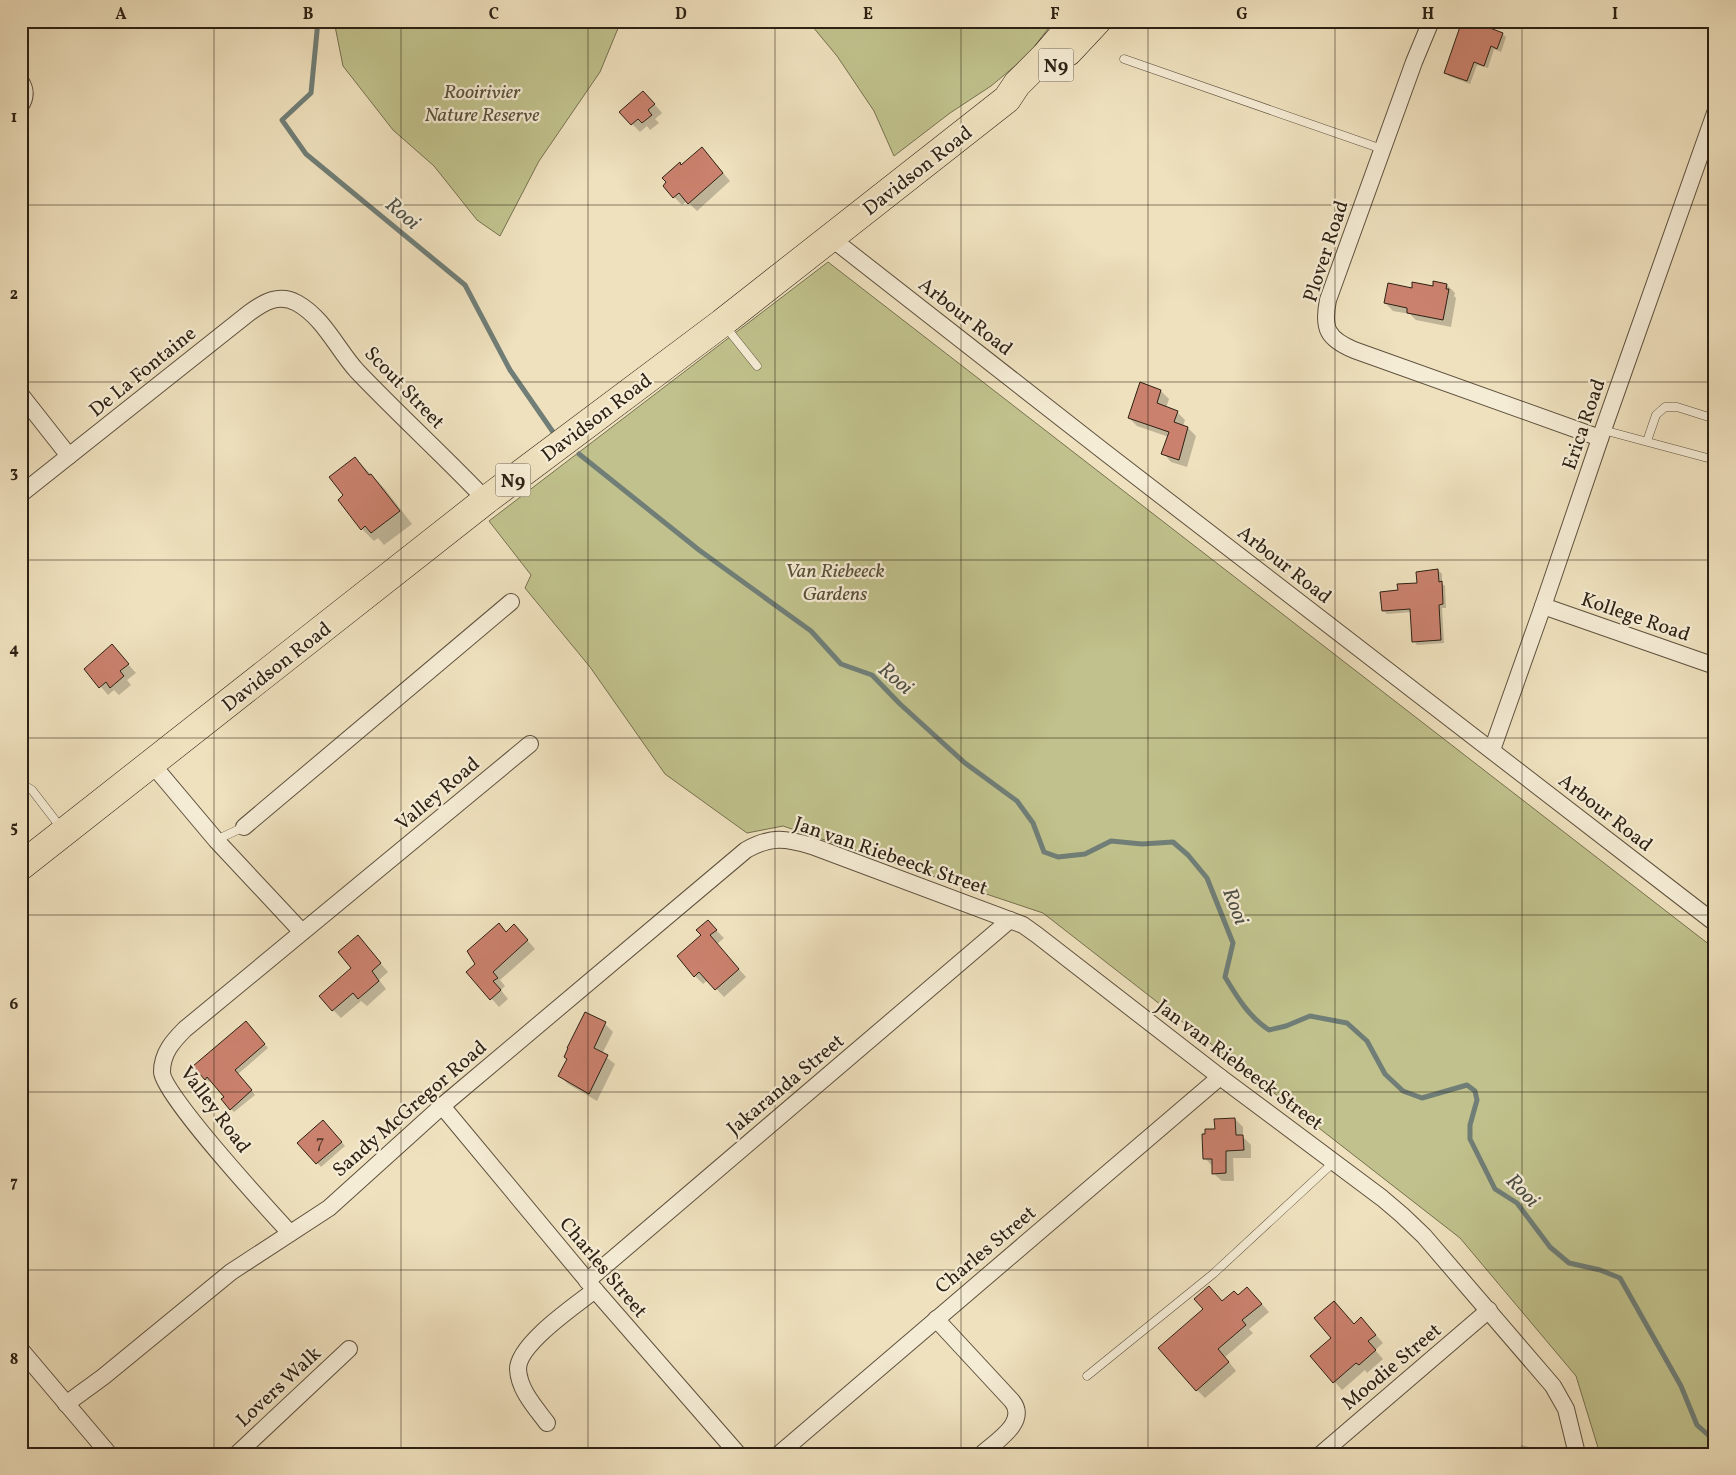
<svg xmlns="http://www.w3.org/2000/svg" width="1736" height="1475" viewBox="0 0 1736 1475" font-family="Vollkorn,serif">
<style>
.green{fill:#c0c18c;stroke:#767150}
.shadow{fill:#0003}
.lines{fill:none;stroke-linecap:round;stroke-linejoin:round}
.stream{stroke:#707e77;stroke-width:5}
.building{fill:#ca816d;stroke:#2d2114}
.lane-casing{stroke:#5e513e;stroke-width:9}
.street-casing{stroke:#5e513e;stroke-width:18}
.highway-casing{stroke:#2d2114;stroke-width:29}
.lane{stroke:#f5ecd5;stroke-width:8}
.street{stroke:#f5ecd5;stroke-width:16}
.highway{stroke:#efe1be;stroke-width:28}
.grid{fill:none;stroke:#2d2114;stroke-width:1;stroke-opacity:0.55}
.labels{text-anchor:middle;stroke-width:4.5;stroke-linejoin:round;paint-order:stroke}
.number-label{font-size:18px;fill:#54392a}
.shield{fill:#f5ecd5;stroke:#695e4e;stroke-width:1}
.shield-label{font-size:19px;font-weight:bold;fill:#2d2114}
.park-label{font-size:20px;font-style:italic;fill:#595138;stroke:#f5ecd5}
.street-label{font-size:20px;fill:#2d2114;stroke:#f5ecd5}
.water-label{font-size:21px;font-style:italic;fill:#4e5046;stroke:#f5ecd5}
.neatline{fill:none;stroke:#2d2114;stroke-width:2}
.grid-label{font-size:16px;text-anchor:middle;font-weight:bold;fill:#2d2114}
</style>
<rect width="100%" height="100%" fill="#efe1be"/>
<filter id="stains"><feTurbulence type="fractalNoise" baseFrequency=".004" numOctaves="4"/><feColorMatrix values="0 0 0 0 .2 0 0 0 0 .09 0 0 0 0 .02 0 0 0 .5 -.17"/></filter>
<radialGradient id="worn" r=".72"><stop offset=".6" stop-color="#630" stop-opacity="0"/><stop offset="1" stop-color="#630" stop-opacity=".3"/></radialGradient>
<g class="green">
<path d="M334 21H621L600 72 539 161 500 236 477 220 434 166 393 130 343 66Z"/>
<path d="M808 21H1054L1027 56 991 86 950 113 894 156 874 111 837 56Z"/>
<path d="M828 262 1715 949V1454H1600L1576 1376 1460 1238 1043 913 783 826 747 833 665 774 590 667 525 588 531 575 489 521Z"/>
</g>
<g class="shadow">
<path d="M1460 21H1477L1476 24 1502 34 1506 37 1501 52 1494 49 1488 68 1477 65 1470 84 1449 76 1445 72 1463 23Z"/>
<path d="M651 100 662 113 655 119 659 123 650 130 647 126 640 132 632 124Z"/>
<path d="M710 157 730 181 697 211 687 201 682 205 674 197 680 163 682 166Z"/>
<path d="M1447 285 1455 293 1454 296 1456 298 1451 327 1416 320 1410 314 1393 311 1385 303 1413 289Z"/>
<path d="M1161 391 1169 399 1166 408 1177 412 1185 420 1183 426 1188 428 1196 436 1187 467 1171 462 1163 453 1169 437 1137 426 1129 418Z"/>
<path d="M355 458 384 488 412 524 384 545 378 538 374 541 362 529 345 495Z"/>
<path d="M1438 570 1442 574V584L1445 586 1446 608H1442L1444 643 1417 645 1414 641 1412 612 1387 614 1383 610 1399 591 1418 584Z"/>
<path d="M112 646 136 673 127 680 131 685 119 695 114 690 108 695 86 669Z"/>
<path d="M716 930 724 938 717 944 746 977 724 997 708 980 703 984 695 976 703 936Z"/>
<path d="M506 933 522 934 535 949 500 980 505 986 501 990 508 999 499 1007 468 972Z"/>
<path d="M365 945 388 972 379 980 386 989 367 1006 361 1001 341 1018 333 1010 352 968Z"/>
<path d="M585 1014 605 1024 613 1032 602 1054 615 1064 597 1101 568 1084 560 1076 568 1059Z"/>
<path d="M246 1022 268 1048 238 1074 255 1095 234 1112 231 1109 226 1097 212 1080 209 1082 205 1079Z"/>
<path d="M1235 1119 1243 1127V1137L1251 1145V1158H1233L1234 1181H1222L1213 1173V1167L1205 1158 1216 1130Z"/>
<path d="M327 1125 345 1146 321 1167 299 1143Z"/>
<path d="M1238 1296H1255L1269 1312 1249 1329 1253 1333 1225 1357 1236 1371 1205 1398 1197 1390 1222 1302Z"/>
<path d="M1354 1325 1369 1327 1383 1343 1375 1350 1383 1359 1367 1373 1365 1370 1342 1390 1312 1356 1333 1338Z"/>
<path d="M1521 1445 1540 1450 1544 1454H1519Z"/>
<path d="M1373 1448 1378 1454H1365Z"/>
</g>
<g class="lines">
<g class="stream">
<path d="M318 21 311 93 282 120 306 154 465 285 510 370 553 432"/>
<path d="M579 454 699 550 811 631 841 664 872 675 900 704 965 763 1017 801 1033 823 1044 852 1058 857 1085 854 1111 841 1142 844 1173 842 1188 855 1207 878 1233 943 1225 977C1237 997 1249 1017 1269 1030L1286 1026 1310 1016 1347 1023 1367 1041 1385 1074 1403 1091 1422 1098 1467 1085 1475 1091 1477 1100 1470 1125V1139L1495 1189 1517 1203 1550 1247 1569 1263 1600 1270 1620 1278 1681 1386 1697 1425 1715 1441"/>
<path d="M1710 1454 1715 1445"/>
</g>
</g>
<g class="building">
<path d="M1462 21H1472L1503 33 1497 49 1491 46 1484 66 1474 62 1467 81 1444 73Z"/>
<path d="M643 91 655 104 648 110 652 115 642 123 638 119 631 125 619 112Z"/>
<path d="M702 147 723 173 688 204 679 193 673 198 663 186 666 182 662 178 680 162 681 165Z"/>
<path d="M1433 281 1447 284 1446 289H1449L1443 320 1407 313V308L1384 303 1388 283 1412 288V282L1433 286Z"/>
<path d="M1140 382 1161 390 1157 403 1178 411 1174 422 1188 427 1179 460 1161 454 1169 432 1128 418Z"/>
<path d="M355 457 369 475 371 474 400 511 371 533 365 526 361 530 338 500 343 495 329 477Z"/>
<path d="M1438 569 1439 582 1442 581 1443 604 1439 605 1441 640 1412 642 1410 609 1382 611 1380 592 1398 590 1397 584 1417 583 1416 572Z"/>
<path d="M112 644 129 664 120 671 124 676 110 688 106 682 99 688 84 669Z"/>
<path d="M708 920 717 930 710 935 739 969 715 990 699 972 694 977 677 956 701 935 696 930Z"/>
<path d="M499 923 506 932 514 924 528 940 493 972 498 978 493 981 501 990 490 1000 466 972 475 964 467 951Z"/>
<path d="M358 935 381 963 372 971 379 981 358 999 353 993 332 1011 319 996 351 968 338 952Z"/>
<path d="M585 1012 606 1022 594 1048 608 1055 589 1094 558 1076 567 1059 564 1057 568 1048H567Z"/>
<path d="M246 1021 265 1044 235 1070 252 1090 230 1110 221 1099 224 1097 207 1077 205 1080 193 1066Z"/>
<path d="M1235 1118 1236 1135H1243L1244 1150 1226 1151V1173L1212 1174V1159H1203L1202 1134H1205V1129H1215L1214 1119Z"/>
<path d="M323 1120 342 1142 316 1164 297 1143Z"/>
<path d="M1209 1286 1222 1301 1234 1291 1238 1295 1247 1287 1262 1304 1242 1320 1246 1325 1218 1349 1229 1362 1196 1391 1158 1348 1203 1309 1194 1299Z"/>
<path d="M1334 1301 1354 1324 1361 1317 1376 1335 1368 1341 1376 1350 1359 1365 1356 1363 1333 1383 1310 1356 1331 1338 1314 1318Z"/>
</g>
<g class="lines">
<g class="lane-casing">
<g id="lane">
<path d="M1124 59 1382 149"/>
<path d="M725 326 757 366"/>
<path d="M1603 430 1715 460"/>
<path d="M1647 441 1656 415 1665 407H1677L1715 419"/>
<path d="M21 786 27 787 32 790 62 829"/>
<path d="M216 840 244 827"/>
<path d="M1087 1376 1213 1274 1334 1162"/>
</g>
</g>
<g class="street-casing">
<g id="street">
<path d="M1431 21 1414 62 1328 300C1322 329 1328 339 1354 350L1600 438"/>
<path d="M21 82C26 90 26 97 21 105"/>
<path d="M831 238 1102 450 1715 923"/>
<path d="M21 395 69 456"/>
<path d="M21 494 249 313C264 302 279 293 297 303 324 318 337 349 357 371 399 415 444 456 486 500"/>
<path d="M1543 606 1715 666"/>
<path d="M1492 750 1543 606 1603 430 1715 113"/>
<path d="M152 764 216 840 302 932"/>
<path d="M244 827 511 602"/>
<path d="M442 1106 595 1290 738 1454"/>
<path d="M290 1233C269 1210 162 1094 162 1072 162 1053 173 1041 185 1029L530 744"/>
<path d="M587 1281 1010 920"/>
<path d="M936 1319 1012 1401C1029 1422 995 1442 982 1454"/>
<path d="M21 1350 109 1454"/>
<path d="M66 1404 103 1377 231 1272 329 1208 442 1106 746 850C771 836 785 838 812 846L1023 925 1037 935 1220 1077 1382 1198 1402 1215 1424 1236 1553 1386 1566 1409 1577 1454"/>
<path d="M547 1423C535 1407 519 1390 518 1369 518 1344 576 1305 595 1290"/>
<path d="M237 1454 349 1349"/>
<path d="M779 1454 1220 1077"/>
<path d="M1321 1454 1489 1310"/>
</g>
</g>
<g class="highway-casing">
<g id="highway">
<path d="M1068 52 1097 21"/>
<path d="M21 866 486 500 722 323 1007 99 1017 84 1045 56 1075 21"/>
</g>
</g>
<use href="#lane" class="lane"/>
<use href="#street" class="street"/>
<use href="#highway" class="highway"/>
</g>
<path class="grid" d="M214 21V1454M401 21V1454M588 21V1454M775 21V1454M961 21V1454M1148 21V1454M1335 21V1454M1522 21V1454M21 205H1715M21 382H1715M21 560H1715M21 738H1715M21 915H1715M21 1092H1715M21 1270H1715"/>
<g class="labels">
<g class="number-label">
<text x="320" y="1148">7</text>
</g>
<g class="shield">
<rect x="1038.5" y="48.5" width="35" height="33" rx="4"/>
<rect x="495.5" y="463.5" width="35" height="33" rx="4"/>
</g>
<g class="shield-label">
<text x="1056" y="72">N9</text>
<text x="513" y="487">N9</text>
</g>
<g class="park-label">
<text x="482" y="98">Rooirivier<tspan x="482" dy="23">Nature Reserve</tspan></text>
<text x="835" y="577">Van Riebeeck<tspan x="835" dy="23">Gardens</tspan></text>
</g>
<g class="street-label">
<text transform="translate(917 170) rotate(-38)" y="7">Davidson Road</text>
<text transform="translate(1325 251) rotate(-72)" y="7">Plover Road</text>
<text transform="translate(966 316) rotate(38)" y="7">Arbour Road</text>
<text transform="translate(142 371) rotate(-39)" y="7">De La Fontaine</text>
<text transform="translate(405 387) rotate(46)" y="7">Scout Street</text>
<text transform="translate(596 417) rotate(-37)" y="7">Davidson Road</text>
<text transform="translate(1583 424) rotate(-71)" y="7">Erica Road</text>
<text transform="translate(1285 564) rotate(38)" y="7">Arbour Road</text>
<text transform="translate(1636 616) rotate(19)" y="7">Kollege Road</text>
<text transform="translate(276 666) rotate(-38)" y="7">Davidson Road</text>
<text transform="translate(437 793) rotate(-40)" y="7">Valley Road</text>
<text transform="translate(1606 812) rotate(38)" y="7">Arbour Road</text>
<text transform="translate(891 855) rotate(19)" y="7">Jan van Riebeeck Street</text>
<text transform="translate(1240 1064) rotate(37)" y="7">Jan van Riebeeck Street</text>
<text transform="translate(785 1084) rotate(-40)" y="7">Jakaranda Street</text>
<text transform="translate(409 1108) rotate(-41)" y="7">Sandy McGregor Road</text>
<text transform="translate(216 1109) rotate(53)" y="7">Valley Road</text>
<text transform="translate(985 1249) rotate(-40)" y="7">Charles Street</text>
<text transform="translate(604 1267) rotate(50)" y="7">Charles Street</text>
<text transform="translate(1391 1366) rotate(-40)" y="7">Moodie Street</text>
<text transform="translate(278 1386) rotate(-43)" y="7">Lovers Walk</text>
</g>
<g class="water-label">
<text transform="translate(403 213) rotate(40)" y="7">Rooi</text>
<text transform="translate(896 678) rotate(40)" y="7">Rooi</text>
<text transform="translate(1236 906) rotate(69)" y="7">Rooi</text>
<text transform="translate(1523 1190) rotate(46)" y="7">Rooi</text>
</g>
</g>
<rect width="1736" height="1475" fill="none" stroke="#efe1be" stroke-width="55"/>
<rect x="28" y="28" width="1680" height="1420" class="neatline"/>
<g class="grid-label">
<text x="121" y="19">A</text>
<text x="308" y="19">B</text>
<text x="494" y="19">C</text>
<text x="681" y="19">D</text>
<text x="868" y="19">E</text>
<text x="1055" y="19">F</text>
<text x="1242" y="19">G</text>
<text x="1428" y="19">H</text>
<text x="1615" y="19">I</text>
<text x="14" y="122">1</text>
<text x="14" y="299">2</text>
<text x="14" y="477">3</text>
<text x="14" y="654">4</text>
<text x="14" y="832">5</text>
<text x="14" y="1009">6</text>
<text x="14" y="1187">7</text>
<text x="14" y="1364">8</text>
</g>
<rect width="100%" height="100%" filter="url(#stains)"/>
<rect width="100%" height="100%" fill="url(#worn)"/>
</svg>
